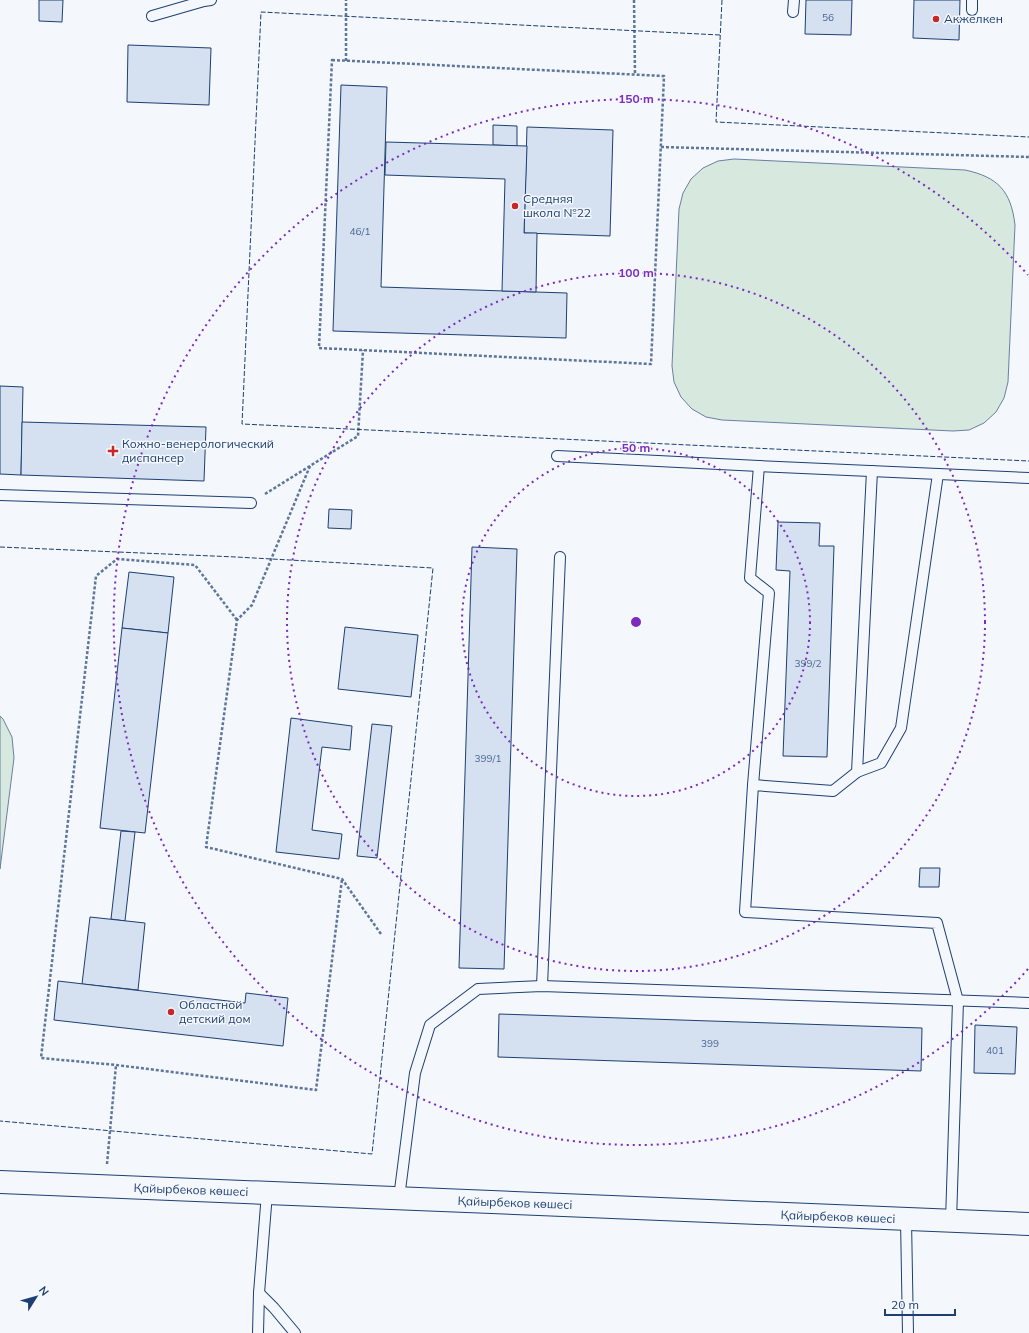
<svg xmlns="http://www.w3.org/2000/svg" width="1029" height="1333" viewBox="0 0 1029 1333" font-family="Mulish,sans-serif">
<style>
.green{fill:#d7e8df;stroke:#687fa3}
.building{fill:#d5e0f0;stroke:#1d3f73}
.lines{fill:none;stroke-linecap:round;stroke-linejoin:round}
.lane-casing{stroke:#1d3f73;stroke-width:12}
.secondary-casing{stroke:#1d3f73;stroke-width:24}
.path{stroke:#5e769c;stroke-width:2.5;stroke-dasharray:3 2;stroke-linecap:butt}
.lane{stroke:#f4f7fb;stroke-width:10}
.secondary{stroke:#f4f7fb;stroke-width:22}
.fence{stroke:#1d3f73;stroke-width:1;stroke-dasharray:5 2;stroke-linecap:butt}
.ring{fill:none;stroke:#7b2cbf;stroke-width:2;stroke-dasharray:2 4}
.poi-dot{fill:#c62828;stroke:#f4f7fb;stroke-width:1.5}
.labels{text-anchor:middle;stroke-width:3;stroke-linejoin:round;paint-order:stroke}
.number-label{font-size:10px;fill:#4b6792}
.poi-label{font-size:12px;fill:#1d3f73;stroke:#f4f7fb;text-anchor:start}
.street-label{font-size:12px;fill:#1d3f73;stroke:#f4f7fb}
.centre{fill:#7b2cbf;stroke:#f4f7fb;stroke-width:2}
.ring-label{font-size:12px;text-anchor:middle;font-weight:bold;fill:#7b2cbf;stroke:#f4f7fb;stroke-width:3;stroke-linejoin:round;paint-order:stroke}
</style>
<rect width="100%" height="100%" fill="#f4f7fb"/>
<g class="green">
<path d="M734 159 965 170C998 177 1011 191 1015 225L1008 382 1004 398 996 412 984 423 969 430 953 431 722 420 706 417 692 409 681 397 674 382 672 366 679 209 683 193 691 179 703 168 718 161Z"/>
<path d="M0 716 3 719 12 737 14 758 0 869Z"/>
</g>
<g class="building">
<path d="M39 0H63L62 22 39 21Z"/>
<path d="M806 0H852L851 35 805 34Z"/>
<path d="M914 0H960L959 40 913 38Z"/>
<path d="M128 45 211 48 209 105 127 102Z"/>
<path d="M341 85 387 87 381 287 567 293 566 338 333 331Z"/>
<path d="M493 125 517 126V146L493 145Z"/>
<path d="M527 127 613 130 610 236 524 233Z"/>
<path d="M386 142 527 146 524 233H537L536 292 502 291 505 179 385 175Z"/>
<path d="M0 386 23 387 21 475 0 474Z"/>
<path d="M22 422 206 427 204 481 21 475Z"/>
<path d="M329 509 352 510 351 529 328 528Z"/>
<path d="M778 522 820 523 819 546H834L827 757 783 756 790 571 776 570Z"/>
<path d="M472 547 517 549 504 969 459 968Z"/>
<path d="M129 572 174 577 168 633 122 628Z"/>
<path d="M345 627 418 635 411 697 338 689Z"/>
<path d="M122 628 168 633 145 833 100 828Z"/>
<path d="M291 718 352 726 350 750 322 747 312 830 342 834 339 859 276 852Z"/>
<path d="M372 724 392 726 377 858 357 856Z"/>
<path d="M121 831 135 832 125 921 111 919Z"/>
<path d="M920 868H940L939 887H919Z"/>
<path d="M90 917 145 923 138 990 82 984Z"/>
<path d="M58 981 245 1003 246 993 288 998 283 1046 54 1020Z"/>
<path d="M499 1014 922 1028 921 1071 498 1057Z"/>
<path d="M975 1025 1017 1027 1015 1074 974 1073Z"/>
</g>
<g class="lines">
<g class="lane-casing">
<g id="lane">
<path d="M972 10V0"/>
<path d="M793 12 794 0"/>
<path d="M152 16 204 1 211 0"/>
<path d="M557 456 759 466 1029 478"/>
<path d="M872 471 857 772 833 791 753 785 745 912 937 923 958 1001 951 1221"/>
<path d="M0 495 251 503"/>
<path d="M857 772 881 763 901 728 938 474"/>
<path d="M753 785 769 593 750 578 759 466"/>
<path d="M542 986 560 557"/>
<path d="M399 1198 415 1073 430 1025 478 989 542 986 1029 1003"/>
<path d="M906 1219 908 1333"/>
<path d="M259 1293 274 1308 295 1333"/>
<path d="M258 1333 259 1293 267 1193"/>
</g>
</g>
<g class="secondary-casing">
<path id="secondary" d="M0 1182 1029 1224"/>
</g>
<g class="path">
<path d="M634 0 635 74"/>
<path d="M332 60 664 76 651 364 319 348Z"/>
<path d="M346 61V0"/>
<path d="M661 147 1029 157"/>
<path d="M310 466 252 605 237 620 206 847 342 879 381 934"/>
<path d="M265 494 358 436 363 350"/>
<path d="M237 620 195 565 117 559 96 576 41 1058 116 1065 316 1090 342 879"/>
<path d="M107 1164 116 1065"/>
</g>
<use href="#lane" class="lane"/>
<use href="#secondary" class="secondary"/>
<g class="fence">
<path d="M722 0 716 122 1029 137"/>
<path d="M720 35 261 12 242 424 1029 461"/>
<path d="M0 547 236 557 433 568 372 1154 0 1121"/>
</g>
</g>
<g class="ring">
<circle cx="636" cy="622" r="174"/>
<circle cx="636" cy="622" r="349"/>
<path d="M1028 969A523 523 0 1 1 1028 275"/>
</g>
<g class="poi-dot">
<circle cx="936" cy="19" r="4"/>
<circle cx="515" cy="206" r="4"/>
<path d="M111 445h4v4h4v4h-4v4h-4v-4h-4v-4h4z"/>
<circle cx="171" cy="1012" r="4"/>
</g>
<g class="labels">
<g class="number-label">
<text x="828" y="21">56</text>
<text x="360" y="235">46/1</text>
<text x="808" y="667">399/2</text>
<text x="488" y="762">399/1</text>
<text x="710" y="1047">399</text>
<text x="995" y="1054">401</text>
</g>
<g class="poi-label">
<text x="944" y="23">Акжелкен</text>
<text x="523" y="203">Средняя<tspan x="523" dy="14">школа №22</tspan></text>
<text x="122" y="448">Кожно-венерологический<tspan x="122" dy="14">диспансер</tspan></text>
<text x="179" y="1009">Областной<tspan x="179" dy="14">детский дом</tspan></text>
</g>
<g class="street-label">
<text transform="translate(191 1190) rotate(2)" y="4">Қайырбеков көшесі</text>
<text transform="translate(515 1203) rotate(2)" y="4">Қайырбеков көшесі</text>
<text transform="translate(838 1217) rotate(2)" y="4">Қайырбеков көшесі</text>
</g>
</g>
<circle cx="636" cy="622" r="6" class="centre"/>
<g class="ring-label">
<text x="636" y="103">150 m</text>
<text x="636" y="277">100 m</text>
<text x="636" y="452">50 m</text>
</g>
<g transform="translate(36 1297) rotate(53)" stroke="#f4f7fb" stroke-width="3" paint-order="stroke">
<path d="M0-3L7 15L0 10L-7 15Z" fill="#1d3f73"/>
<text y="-6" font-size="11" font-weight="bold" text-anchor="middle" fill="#1d3f73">N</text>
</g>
<path d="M885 1309v6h70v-6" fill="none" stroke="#1d3f73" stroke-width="2"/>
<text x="891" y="1309" font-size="12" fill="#1d3f73" stroke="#f4f7fb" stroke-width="3" paint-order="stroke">20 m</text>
</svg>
